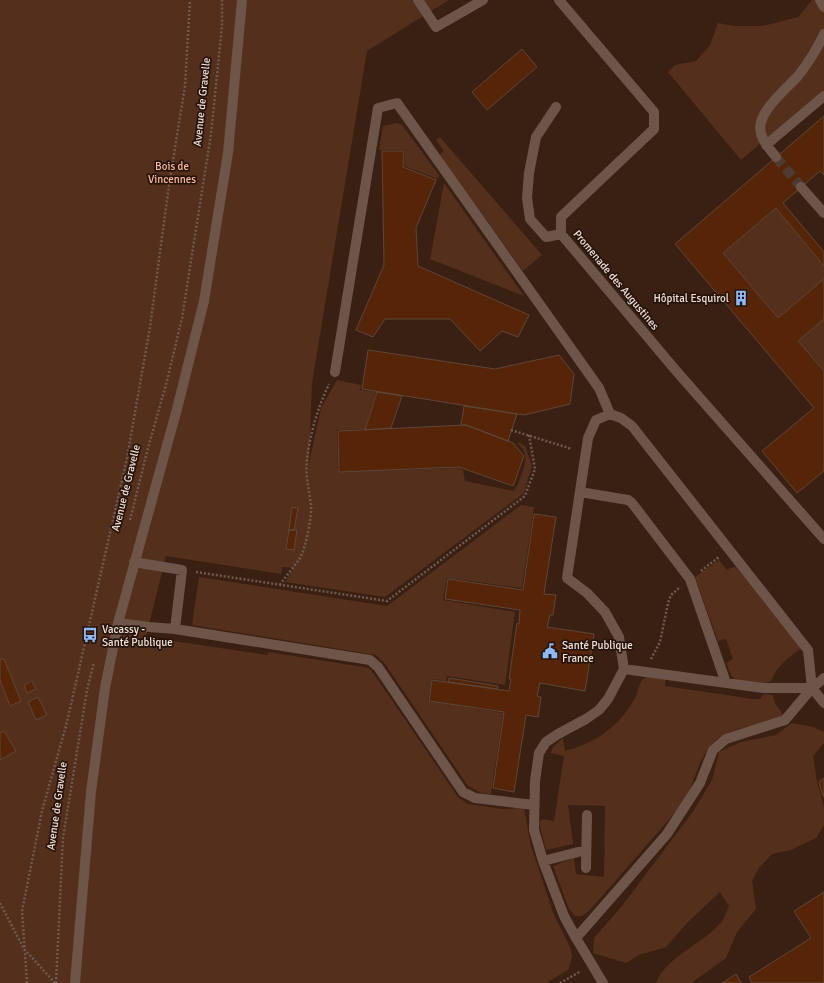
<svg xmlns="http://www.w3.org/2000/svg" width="824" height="983" viewBox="0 0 824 983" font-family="Signika,sans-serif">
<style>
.built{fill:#3a2012}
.green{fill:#542f1b}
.building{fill:#562507;stroke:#5e463b}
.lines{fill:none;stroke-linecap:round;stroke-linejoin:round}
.minor-tunnel{stroke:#4d3a30;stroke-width:10;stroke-dasharray:10 5;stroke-linecap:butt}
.path{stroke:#6d5b52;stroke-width:2.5;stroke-dasharray:2 2;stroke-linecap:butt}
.minor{stroke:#6d5549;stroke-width:10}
.labels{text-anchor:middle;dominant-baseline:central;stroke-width:3.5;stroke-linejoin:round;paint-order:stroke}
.street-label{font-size:11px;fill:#f0e2db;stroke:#261309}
.park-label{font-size:11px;fill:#ffbc9a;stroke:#261309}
.poi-label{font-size:11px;fill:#f0e2db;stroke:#261309;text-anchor:start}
</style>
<rect width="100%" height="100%" fill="#301c12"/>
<path class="built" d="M449,0H824V983H213L265,666L147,637L165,556L366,51Z"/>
<path class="green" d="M0,0H449L367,51L312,383L309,463L321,408L337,380L361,385L360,390L376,392L365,429L337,430L338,472L459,468L463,470L465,481L514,491C518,485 528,461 525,454C524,450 520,446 518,443V442L525,446L532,466L524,493L385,597L285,582L294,568L282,567L281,574L166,556L146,637L267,655L269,652L369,668L374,674L458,797L468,804L503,809L524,808L531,846L554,915L571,949L572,957L568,970L546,983H0Z
M812,0H824V90L741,160L668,72L675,65L696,61L710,45L718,23L734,26H763L798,17Z
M396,123L402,125L439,175L438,179L404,166L405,150H379L383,126Z
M440,137L542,255L523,271L439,155L444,151L436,140Z
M444,183L524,296L430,259Z
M776,208L824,266V279L778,318L723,253Z
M824,319V371L798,341Z
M521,505L534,507L522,588L447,578L443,600L515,612L505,685L447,676L446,681L432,679L428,701L503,713L491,794L482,793L468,786L385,664L376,655L192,625L199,577L387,606Z
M719,560L727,570L730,568L736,567L802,648C788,657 778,665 771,681L763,684L735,679L732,677L726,663L733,659L726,639L718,641L695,577Z
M646,677L665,679V686L753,699H760L764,694L773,695L775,703L783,715C767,724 750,725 733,731C701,741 698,773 686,800L590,910L582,916H575L569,909L553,866L574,858L576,874L604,877L605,806L568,805L573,844L546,850L539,822L543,819L554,821L564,756L551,753L553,747L563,738L565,751C596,743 620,726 635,698C639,691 638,681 646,677Z
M792,723L813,727L824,732V743L813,756L817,782L824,807V825L816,838L791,850L772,854L759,868L752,881L756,909L737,932L726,958L701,976L691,983H656C666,956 706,943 723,920C725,916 727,910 729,906L720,892L689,921L666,947L639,955L626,963L593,953L594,938L622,906L694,810L712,780L719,752L741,742L776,735Z"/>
<path class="building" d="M522,49L537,67L487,110L472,92Z
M824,116V175L820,171L783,203L824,252V266L776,208L723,253L778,318L824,279V319L798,341L824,371V471L797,493L762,451L814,408L675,244Z
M382,151H404L403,167L436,180L416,228L418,266L529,315L518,337L502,331L480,351L450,319H385L373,337L356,330L384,265Z
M368,350L495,369L559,355L574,374L570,404L524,415L362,389Z
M377,392L402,396L391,428L365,430Z
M464,406L517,414L508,441L466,425H461Z
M466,425L513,443L524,456L513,486L459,467L339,472L338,431Z
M292,507L298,508L294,530H289Z
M534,514L556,517L544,594L556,595L553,615H550L547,627L594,634L585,691L540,683L537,696L541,697L538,717L526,715L514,792L493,788L504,712L429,701L432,680L509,691L511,679H509L517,623L519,624L520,610L445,599L448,579L523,590Z
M289,530H297L294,550L286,549Z
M0,659H4L21,701L10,706L0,680Z
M449,678L498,686L497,689L448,682Z
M32,681L36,689L27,693L24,685Z
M38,697L47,715L36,720L28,702Z
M4,731L16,751L0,760V733Z
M824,778V797L822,794L819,782Z
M824,892V983H752L749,977L811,938L794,911Z
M736,974L741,983H722Z"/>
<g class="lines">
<path class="minor-tunnel" d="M776,157L801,187"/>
<path class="path" d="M511,430L572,449
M130,520L148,448L167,381L182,318L211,134L222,26V0
M701,571L719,557
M196,572L387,601L525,496L535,469L529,435
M280,585C286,576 294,567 300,558C306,547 312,517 311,505C309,489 305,475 307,459C310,434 318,407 329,384
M651,659L660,642L668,603L671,595L679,588
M0,903L24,949L55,983
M27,983L22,911L42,811L67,722L127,458L150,327L169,185L185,86L190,0
M56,983L63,838L87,690L94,662
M560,983L581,971"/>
<path class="minor" d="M418,0L436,27L483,0
M559,0L654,112V129L561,217V234L678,373L824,539
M820,0L824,7
M556,107L536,137L529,173L527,198L530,219L546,237L561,234
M766,145L824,96
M776,157C768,147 757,136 761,122C766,105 786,89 798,76C808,63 817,49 824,34
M801,187L824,213
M335,372L378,108L397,103L599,388L610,414
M580,492L628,500L632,503L690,579L726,683
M118,623L149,627L175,629L182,570L134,562
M175,629L370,660L378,667L463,792L475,798L534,805
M624,669L763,688H812
M543,861L586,850
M586,868L587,815
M576,938L564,916L543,861L534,830L535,781L539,753L546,742L558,734L586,719L599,710L608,699L624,669L619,637L605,612L587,593L567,578L588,438L596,420L610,414L621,418L632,426L808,650L812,688L824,703
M75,983L91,792L105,688L118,623L177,409L204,301L228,153L242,0
M603,983L576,938L667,834L700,783L713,750L726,739L785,720L812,688L824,678"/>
</g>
<defs>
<g id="building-bare" transform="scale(1.2)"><path d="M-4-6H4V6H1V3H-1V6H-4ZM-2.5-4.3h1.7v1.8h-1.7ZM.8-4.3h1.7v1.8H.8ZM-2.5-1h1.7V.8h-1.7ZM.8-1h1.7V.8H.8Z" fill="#8bbafc" stroke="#261309" stroke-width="2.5" paint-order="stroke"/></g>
<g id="bus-bare" transform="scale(1.2)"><path d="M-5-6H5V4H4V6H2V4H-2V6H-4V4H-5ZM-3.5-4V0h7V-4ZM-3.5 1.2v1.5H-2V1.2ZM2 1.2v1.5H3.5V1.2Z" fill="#8bbafc" stroke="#261309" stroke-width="2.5" paint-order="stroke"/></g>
<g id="civic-bare" transform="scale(1.2)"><path d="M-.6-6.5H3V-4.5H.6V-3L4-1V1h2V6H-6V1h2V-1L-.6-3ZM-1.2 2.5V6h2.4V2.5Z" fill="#8bbafc" stroke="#261309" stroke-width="2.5" paint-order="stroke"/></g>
</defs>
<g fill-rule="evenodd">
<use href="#building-bare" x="741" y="298"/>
<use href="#bus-bare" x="90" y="635"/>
<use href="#civic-bare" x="550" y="651"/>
</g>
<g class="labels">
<g class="street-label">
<text transform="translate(202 102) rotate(-84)">Avenue de Gravelle</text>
<text transform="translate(616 280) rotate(50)">Promenade des Augustines</text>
<text transform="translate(126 488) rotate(-76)">Avenue de Gravelle</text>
<text transform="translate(57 806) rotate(-82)">Avenue de Gravelle</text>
</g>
<g class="park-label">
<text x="172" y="166">Bois de<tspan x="172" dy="13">Vincennes</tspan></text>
</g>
<g class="poi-label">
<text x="729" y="298" text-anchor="end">Hôpital Esquirol</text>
<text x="102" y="629">Vacassy -<tspan x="102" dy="13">Santé Publique</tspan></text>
<text x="562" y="645">Santé Publique<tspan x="562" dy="13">France</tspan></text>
</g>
</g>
</svg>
